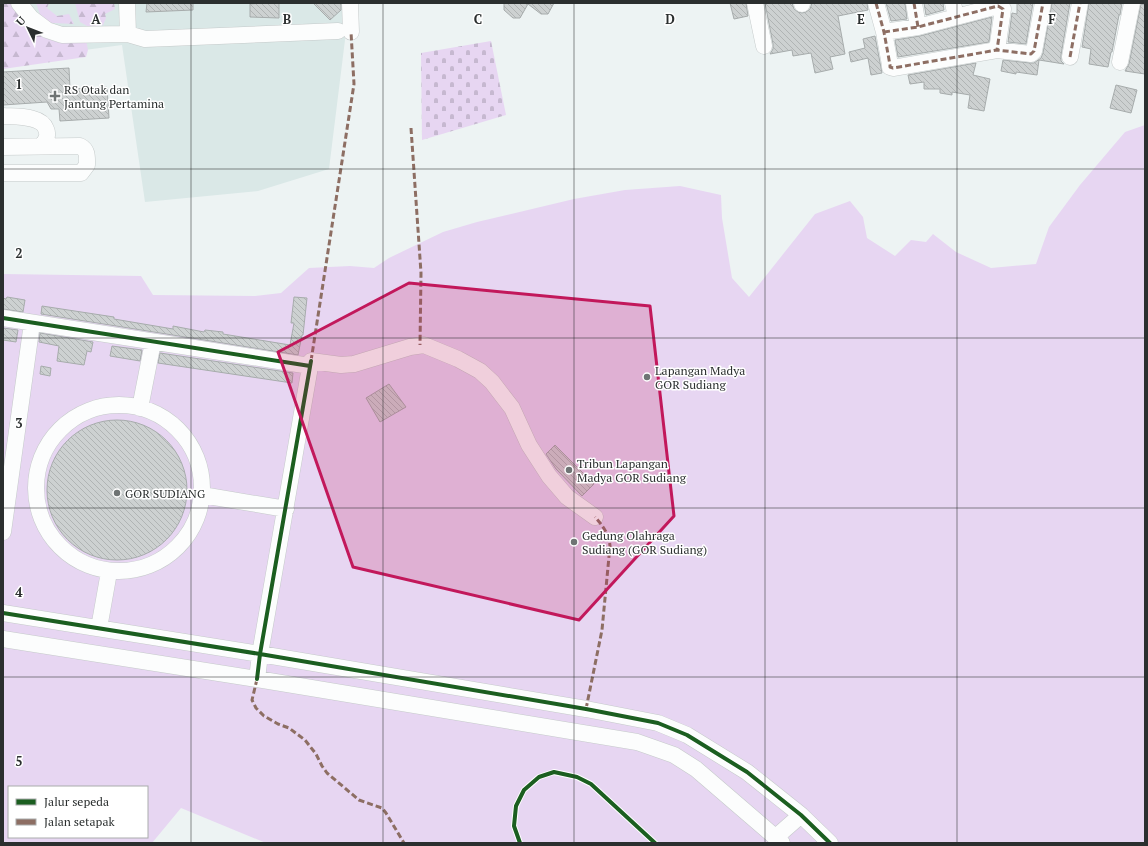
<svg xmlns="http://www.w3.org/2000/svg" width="1148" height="846" viewBox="0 0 1148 846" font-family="'PT Serif',serif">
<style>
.built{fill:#dae8e7}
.forest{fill:url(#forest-firs)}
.cemetery{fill:url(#cemetery-stones)}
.park{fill:#e7d6f2;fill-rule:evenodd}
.building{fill:url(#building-back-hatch);stroke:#a7acac}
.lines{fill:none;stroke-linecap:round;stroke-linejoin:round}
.minor-casing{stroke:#c5caca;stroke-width:17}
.minor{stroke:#fcfdfd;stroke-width:16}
.quiet{stroke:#8d6e63;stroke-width:3;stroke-dasharray:6 3;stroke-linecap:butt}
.cycleway-casing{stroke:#fff;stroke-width:6}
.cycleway{stroke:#1b5e20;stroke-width:4}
.marked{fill:#c2185b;fill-opacity:0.2;stroke:#c2185b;stroke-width:3;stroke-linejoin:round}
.grid{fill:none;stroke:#2b2f2f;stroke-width:1;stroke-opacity:0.55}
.poi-dot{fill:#6f7474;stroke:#fff;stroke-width:1.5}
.labels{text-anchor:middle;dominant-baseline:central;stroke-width:3;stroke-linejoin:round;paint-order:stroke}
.poi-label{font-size:12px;fill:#2b2f2f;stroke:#fff;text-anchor:start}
.grid-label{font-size:13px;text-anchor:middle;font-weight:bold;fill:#2b2f2f;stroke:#fff;stroke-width:3;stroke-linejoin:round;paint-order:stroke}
</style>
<defs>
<pattern id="forest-firs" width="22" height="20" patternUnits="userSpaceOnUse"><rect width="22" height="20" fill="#e7d6f2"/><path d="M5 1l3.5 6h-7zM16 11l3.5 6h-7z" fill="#c6b8d0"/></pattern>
<pattern id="cemetery-stones" width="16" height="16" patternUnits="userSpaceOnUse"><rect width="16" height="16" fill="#e7d6f2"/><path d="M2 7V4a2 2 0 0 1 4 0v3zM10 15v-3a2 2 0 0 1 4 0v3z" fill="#c6b8d0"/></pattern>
<pattern id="building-back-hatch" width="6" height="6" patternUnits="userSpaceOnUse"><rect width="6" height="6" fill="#cdd1d1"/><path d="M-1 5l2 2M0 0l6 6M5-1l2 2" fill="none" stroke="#b0b4b4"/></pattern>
</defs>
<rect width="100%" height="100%" fill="#edf3f3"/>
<path class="built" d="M3,3H343L345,40L329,169L258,191L145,202L122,45L3,61Z"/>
<path class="forest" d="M3,3H19L31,18L85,35L88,50L86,57L3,69Z
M36,3H49L47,8L57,16L69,14L74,24L54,23L49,24L42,20Z
M75,3H114L115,9L105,14L106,18L103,25L89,27L80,22Z"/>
<path class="cemetery" d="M491,41L506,115L422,140L421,53Z"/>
<path class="park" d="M1145,125V843H266L181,808L152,843H3V274L141,276L153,295L255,296L281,293L309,268L350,266L374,268L389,258L443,232L477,222L574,199L625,190L680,186L721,195L722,218L732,278L749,297L815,214L850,201L863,217L867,238L895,256L911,240L926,242L933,234L956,252L991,268L1036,264L1049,227L1080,185L1125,132ZM9,787H147V837H9Z"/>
<path class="building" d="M147,3H193V10L146,12Z
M262,3H279V18L250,17V4Z
M313,3H341V10L330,20Z
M504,3H554L548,14H541L528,4L520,18H513L504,10Z
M730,3H746L748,16L734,19Z
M765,3H792L794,9L798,12L802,13L806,12L810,9L812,3H867L868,10L838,16L845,54L830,57L833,69L815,73L811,53L793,56L792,50L770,54L773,49V44Z
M886,3H905L907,19L891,21Z
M924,3H943L944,10L926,15Z
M1017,3H1033L1026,44L1008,42L1012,13L1017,14Z
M1052,3H1070L1061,55V61L1064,64L1039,60L1037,75L1016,72V74L1001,71L1003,60L1030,63H1034L1041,58L1043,53Z
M1089,3H1122L1120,15H1119L1112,52H1111L1108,67L1089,64L1091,49L1082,47Z
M1141,4L1145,5V74L1125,71L1129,64Z
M992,17L989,42L898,57L895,40L920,36Z
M875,36L882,73L871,75L868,58L851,62L849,52L865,48L863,39Z
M976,63L973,75L990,79L984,111L968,108L970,95L952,92V95L940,93V89H924V82L910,84L908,75Z
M69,68L70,89L107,87L109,118L60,121L59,109H51L47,102L3,105V72Z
M1116,85L1137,90L1131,113L1110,108Z
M7,297L25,300L23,312L3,309V298L6,299Z
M294,297L307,298L303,335H302L298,355L41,314L42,306L114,317V319L173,329V326L204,332L205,330L223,332V334L290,345L294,323H291Z
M3,328L18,330L16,342L3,340Z
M40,333L93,342L91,352L87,351L84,365L57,361L59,346L39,342Z
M112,346L142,350L140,361L110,356Z
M160,353L293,373L292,383L158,363Z
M41,366L51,368L50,376L40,374Z
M389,384L406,407L380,422L366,398Z
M47 490a70 70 0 1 1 140 0a70 70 0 1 1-140 0Z
M555,445L594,484L582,496L556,469L546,454Z"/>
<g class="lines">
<g class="minor-casing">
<path id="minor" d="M19,3L31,18L47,30L62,35L128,34L145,39L338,31
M127,3L128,34
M350,3L351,32
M755,3L764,46
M802,3V4
M876,3L884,32L890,65V67L893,68L997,50L1031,54L1034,51L1043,3
M914,3L918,27
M953,3L956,17
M884,32L918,27L998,6L1003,9L997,50
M1070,57L1080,3
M1120,62L1132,3
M3,116C16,117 41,115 46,129C49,136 46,141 41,146
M3,147L80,146C88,150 87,157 87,165L81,173H3
M3,318L310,366
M36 488a83 83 0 1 1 166 0a83 83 0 1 1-166 0Z
M140,408L153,342
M202,495L286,509
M3,532L32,323
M3,613L260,654L586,709L658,723L687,735L747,772L801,815L830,843
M99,628L109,572
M3,639L257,679L637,742L674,755L696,769L782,843
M257,679L260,654L311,361L341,365L354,364L410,347L424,345L458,359L480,371L492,382L512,408L529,445L549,476L567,497L595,517
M776,837L801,815"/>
</g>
<use href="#minor" class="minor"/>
<path class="quiet" d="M876,3L884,32L890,65V67L893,68L997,50L1031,54L1034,51L1043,3
M914,3L918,27
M884,32L918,27L998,6L1003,9L997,50
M1070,57L1080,3
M411,128L421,273L420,345
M311,361L354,84L351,32
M257,679L252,700L256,708L264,716L278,724L289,728L305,740L316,754L322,766L327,773L359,800L382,808L386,813L404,843
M586,709L602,630L610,546C609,534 603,526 595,517"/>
<g class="cycleway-casing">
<path id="cycleway" d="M3,318L310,366
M3,613L260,654L586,709L658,723L687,735L747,772L801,815L830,843
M257,679L260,654L311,361
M520,843L514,826L516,806L524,790L539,777L554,772L577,777L591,784L655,843"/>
</g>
<use href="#cycleway" class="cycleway"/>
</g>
<path class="marked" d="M409,283L650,306L674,516L579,620L353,567L278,352Z"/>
<path class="grid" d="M191,3V843M383,3V843M574,3V843M765,3V843M957,3V843M3,169H1145M3,338H1145M3,508H1145M3,677H1145"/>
<g class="poi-dot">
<path d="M53 90h4v4h4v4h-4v4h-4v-4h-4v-4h4z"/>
<circle cx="647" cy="377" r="4"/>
<circle cx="569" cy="470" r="4"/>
<circle cx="117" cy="493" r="4"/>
<circle cx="574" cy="542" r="4"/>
</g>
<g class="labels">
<g class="poi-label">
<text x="64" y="89">RS Otak dan<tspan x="64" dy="14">Jantung Pertamina</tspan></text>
<text x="655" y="370">Lapangan Madya<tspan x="655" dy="14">GOR Sudiang</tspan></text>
<text x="577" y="463">Tribun Lapangan<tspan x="577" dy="14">Madya GOR Sudiang</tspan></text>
<text x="125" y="493">GOR SUDIANG</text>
<text x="582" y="535">Gedung Olahraga<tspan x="582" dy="14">Sudiang (GOR Sudiang)</tspan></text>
</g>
</g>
<g class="grid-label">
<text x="96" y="24">A</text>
<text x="287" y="24">B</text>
<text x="478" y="24">C</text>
<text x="670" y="24">D</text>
<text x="861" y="24">E</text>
<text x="1052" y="24">F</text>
<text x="19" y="89">1</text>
<text x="19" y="258">2</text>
<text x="19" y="428">3</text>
<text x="19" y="597">4</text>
<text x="19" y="766">5</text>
</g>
<rect width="1148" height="846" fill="none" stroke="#2b2f2f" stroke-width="8"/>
<rect x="8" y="786" width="140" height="52" fill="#ffffff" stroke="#aaacac"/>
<rect x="16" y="799" width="20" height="6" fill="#1b5e20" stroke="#aaacac"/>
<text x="44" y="806" font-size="12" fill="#2b2f2f">Jalur sepeda</text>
<rect x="16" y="819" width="20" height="6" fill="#8d6e63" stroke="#aaacac"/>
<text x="44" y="826" font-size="12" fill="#2b2f2f">Jalan setapak</text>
<g transform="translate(28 28) rotate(313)" stroke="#ffffff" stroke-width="3" paint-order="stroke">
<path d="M0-3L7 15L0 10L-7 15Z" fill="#2b2f2f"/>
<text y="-6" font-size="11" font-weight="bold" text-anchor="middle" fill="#2b2f2f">U</text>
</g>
</svg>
